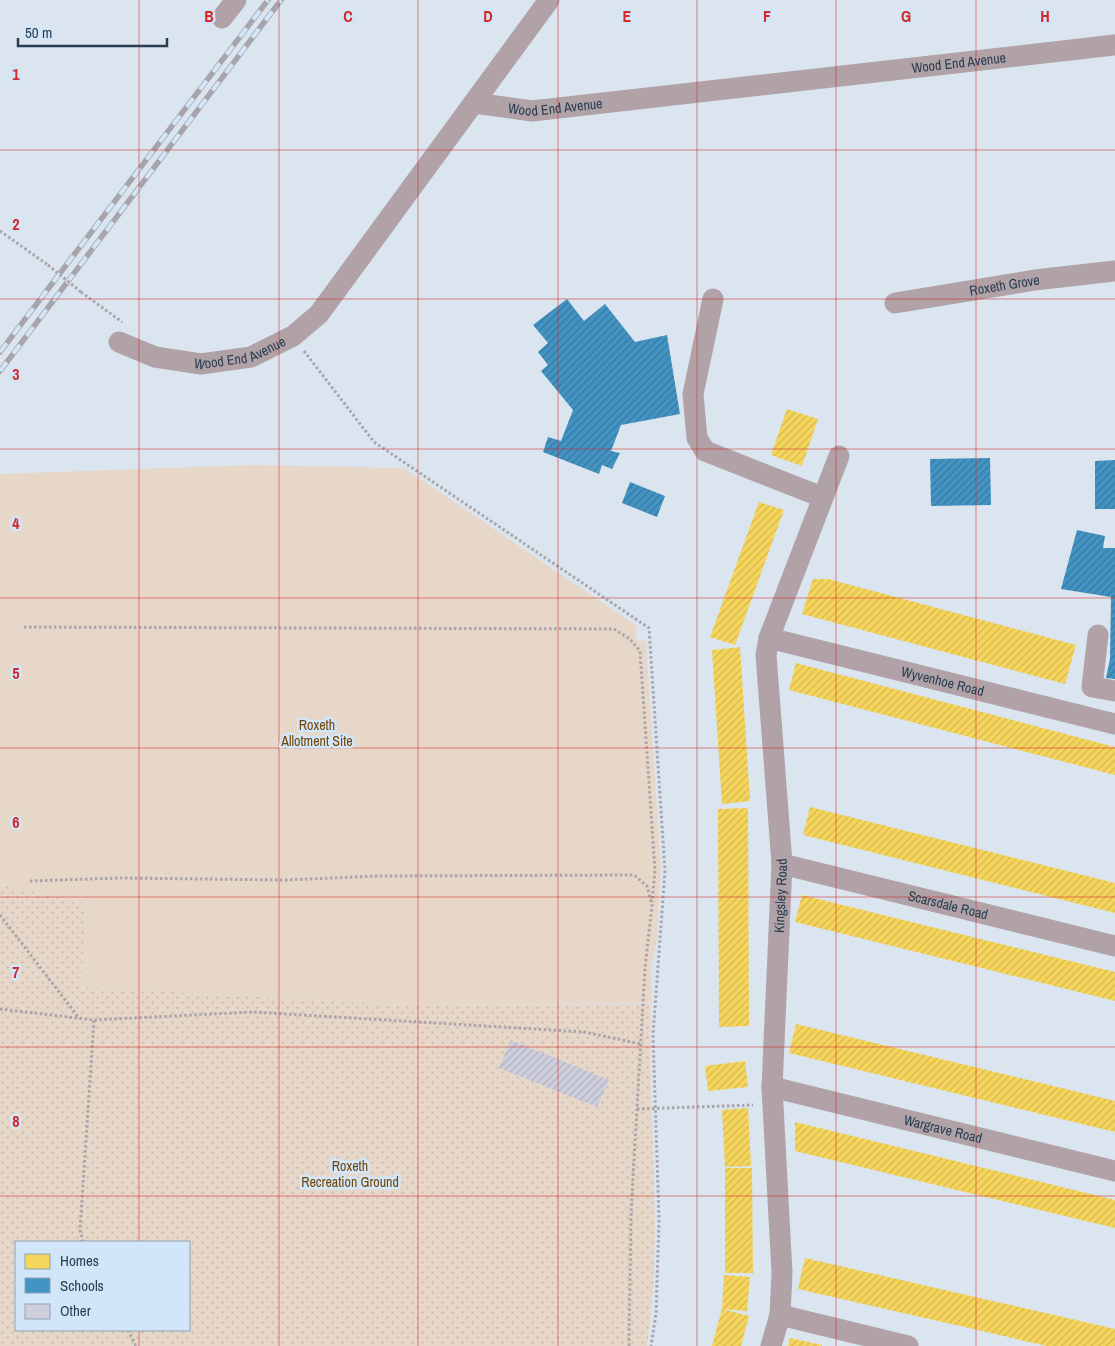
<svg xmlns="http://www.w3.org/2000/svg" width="1115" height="1346" viewBox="0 0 1115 1346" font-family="'Archivo Narrow',sans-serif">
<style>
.green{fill:#e7d7c9}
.park{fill:url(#park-dots);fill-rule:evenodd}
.homes{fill:url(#homes-hatch)}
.schools{fill:url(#schools-hatch)}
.building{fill:url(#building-hatch)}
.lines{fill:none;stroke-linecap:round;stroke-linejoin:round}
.path{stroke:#aaa4aa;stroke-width:3;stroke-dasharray:2.5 2.5;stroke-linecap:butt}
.minor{stroke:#b0a2a7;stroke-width:21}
.rail-casing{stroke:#a7a4ab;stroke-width:5.5}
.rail{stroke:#d1e6f8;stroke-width:4;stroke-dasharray:11;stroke-linecap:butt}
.path-bridge{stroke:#aaa4aa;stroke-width:3;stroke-dasharray:2.5 2.5;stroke-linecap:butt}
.grid{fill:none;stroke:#d62828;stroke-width:1;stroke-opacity:0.55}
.labels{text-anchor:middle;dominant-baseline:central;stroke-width:5;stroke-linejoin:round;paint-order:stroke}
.street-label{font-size:14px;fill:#293f51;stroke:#d1e6f8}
.park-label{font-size:14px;fill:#734405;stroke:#d1e6f8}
.grid-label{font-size:16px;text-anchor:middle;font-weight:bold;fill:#d62828;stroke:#d1e6f8;stroke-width:5;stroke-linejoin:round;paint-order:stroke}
</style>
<defs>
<pattern id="park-dots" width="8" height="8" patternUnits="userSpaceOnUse" patternTransform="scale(1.25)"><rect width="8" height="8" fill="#e7d7c9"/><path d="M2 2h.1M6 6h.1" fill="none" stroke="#c6baae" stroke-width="1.8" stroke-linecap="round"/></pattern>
<pattern id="homes-hatch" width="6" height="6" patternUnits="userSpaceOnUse" patternTransform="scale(1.25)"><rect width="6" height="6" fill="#f6d55c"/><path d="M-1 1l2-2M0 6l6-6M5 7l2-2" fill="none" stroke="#d3b852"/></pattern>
<pattern id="schools-hatch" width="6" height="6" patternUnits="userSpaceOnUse" patternTransform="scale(1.25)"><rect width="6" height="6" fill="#4393c3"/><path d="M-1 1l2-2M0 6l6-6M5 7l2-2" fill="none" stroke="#3879a1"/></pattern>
<pattern id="building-hatch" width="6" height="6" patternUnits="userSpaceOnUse" patternTransform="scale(1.25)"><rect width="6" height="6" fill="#cecedd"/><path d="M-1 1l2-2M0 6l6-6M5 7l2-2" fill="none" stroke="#b1b2bf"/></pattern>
</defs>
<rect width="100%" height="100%" fill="#dae5ef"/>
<path class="green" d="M252,465L404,468L637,626L636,640L646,641L661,867L657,939L651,969L652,1003L404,1005L82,987L85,903L0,885V474Z"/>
<path class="park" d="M0,885L85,903L82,987L403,1005L651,1004C647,1117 664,1233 647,1346H0ZM16,1242H189V1330H16Z"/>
<path class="homes" d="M787,409L818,419L802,466L771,455Z
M759,502L784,510L735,645L710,637Z
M813,579H828L1076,645L1065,684L802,614Z
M740,647L750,801L722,804L712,650Z
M796,663L1115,747V775L789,690Z
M810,807L1115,883V913L803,835Z
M748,808L749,1026L719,1027L718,809Z
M802,895L1115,972V1001L795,922Z
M796,1024L1115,1101V1132L789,1053Z
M745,1061L748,1087L708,1091L705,1066Z
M748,1108L751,1166L725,1167L722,1110Z
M795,1122L1115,1200V1228L795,1151Z
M725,1168H752L753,1273H725Z
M805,1258L1115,1329V1346H1047L798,1289Z
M724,1275L750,1277L747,1311L722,1309Z
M722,1309L749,1316L741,1346H712Z
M790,1338L822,1345V1346H788Z"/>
<path class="schools" d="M567,299L584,321L605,304L635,342L667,335L680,414L621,425L611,451L620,453L612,469L602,465L599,474L543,452L548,437L561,441L573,410L541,371L548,365L538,352L548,343L533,325Z
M990,458L991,505L931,506L930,459Z
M1115,460V509H1095V461Z
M630,482L665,496L657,517L622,503Z
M1077,530L1105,536L1103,548H1115V679L1106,678L1110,659L1111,597L1061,589Z"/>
<path class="building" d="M511,1040L609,1080L597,1107L499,1068Z"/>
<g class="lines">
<path class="path" d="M0,231L48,265
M81,292L122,322
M304,351L374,442L649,628L665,871L653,1035L659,1220L656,1314L651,1346
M24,627L614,629L630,639L640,651L655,871L652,902
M30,881L121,878L286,880L378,876L634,875L647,886L652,905L645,968L631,1213L629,1346
M0,915L79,1018
M0,1009L94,1020L253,1012L584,1032L641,1044
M637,1109L753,1105
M83,1242L80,1230L94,1020
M128,1330L136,1346"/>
<g class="minor">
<path d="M222,18L236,0"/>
<path id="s1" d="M474,103L532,111L1115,45"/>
<path d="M713,299L693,394L697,438L705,451L822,497"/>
<path id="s2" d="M895,303L1035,280L1115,271"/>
<path id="s3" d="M119,342L155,357L201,364L251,357L293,336L319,314L549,0"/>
<path d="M1098,635L1092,687L1115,691"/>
<path id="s4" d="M769,638L1115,724"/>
<path id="s5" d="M782,864L1115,946"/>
<path id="s6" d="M772,1087L1115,1171"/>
<path d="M780,1315L908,1346"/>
<path id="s7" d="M771,1346L780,1315L782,1273L772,1087L782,864L766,655L769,638L839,456"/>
</g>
<g class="rail-casing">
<path id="rail" d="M0,352L268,0
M0,371L281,0"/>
</g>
<use href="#rail" class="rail"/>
<path class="path-bridge" d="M48,265L81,292"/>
</g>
<path class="grid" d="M139,0V1242M279,0V1346M418,0V1346M558,0V1346M697,0V1346M836,0V1346M976,0V1346M0,150H1115M0,299H1115M0,449H1115M0,598H1115M0,748H1115M0,897H1115M0,1047H1115M0,1196H1115M139,1330V1346"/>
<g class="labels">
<g class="street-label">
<text stroke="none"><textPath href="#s1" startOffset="488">Wood End Avenue</textPath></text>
<text stroke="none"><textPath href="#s1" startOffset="82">Wood End Avenue</textPath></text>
<text stroke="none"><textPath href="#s2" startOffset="111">Roxeth Grove</textPath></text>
<text stroke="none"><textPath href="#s3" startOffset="126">Wood End Avenue</textPath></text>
<text stroke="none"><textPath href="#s4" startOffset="179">Wyvenhoe Road</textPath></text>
<text stroke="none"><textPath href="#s7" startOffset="452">Kingsley Road</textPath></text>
<text stroke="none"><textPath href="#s5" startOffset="171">Scarsdale Road</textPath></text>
<text stroke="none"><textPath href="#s6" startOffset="176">Wargrave Road</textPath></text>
</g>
<g class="park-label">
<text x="317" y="725">Roxeth<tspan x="317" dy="16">Allotment Site</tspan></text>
<text x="350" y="1166">Roxeth<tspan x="350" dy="16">Recreation Ground</tspan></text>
</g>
</g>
<g class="grid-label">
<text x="209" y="22">B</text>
<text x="348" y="22">C</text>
<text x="488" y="22">D</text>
<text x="627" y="22">E</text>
<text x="767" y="22">F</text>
<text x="906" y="22">G</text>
<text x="1045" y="22">H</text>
<text x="16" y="80">1</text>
<text x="16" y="230">2</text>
<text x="16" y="380">3</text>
<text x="16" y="529">4</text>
<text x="16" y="679">5</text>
<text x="16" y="828">6</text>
<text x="16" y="978">7</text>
<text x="16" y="1127">8</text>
</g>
<rect x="15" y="1241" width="175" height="90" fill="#d1e6f8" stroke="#8ea3b5"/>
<rect x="25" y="1254" width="25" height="15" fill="#f6d55c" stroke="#8ea3b5"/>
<text x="60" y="1266" font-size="15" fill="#293f51">Homes</text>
<rect x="25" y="1278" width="25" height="15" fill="#4393c3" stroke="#8ea3b5"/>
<text x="60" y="1291" font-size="15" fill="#293f51">Schools</text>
<rect x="25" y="1304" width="25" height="15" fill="#cecedd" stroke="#8ea3b5"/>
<text x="60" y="1316" font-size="15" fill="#293f51">Other</text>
<path d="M18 38v8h149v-8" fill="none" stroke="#293f51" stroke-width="2.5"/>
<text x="25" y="38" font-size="15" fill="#293f51" stroke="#d1e6f8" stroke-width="4" paint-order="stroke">50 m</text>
</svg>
